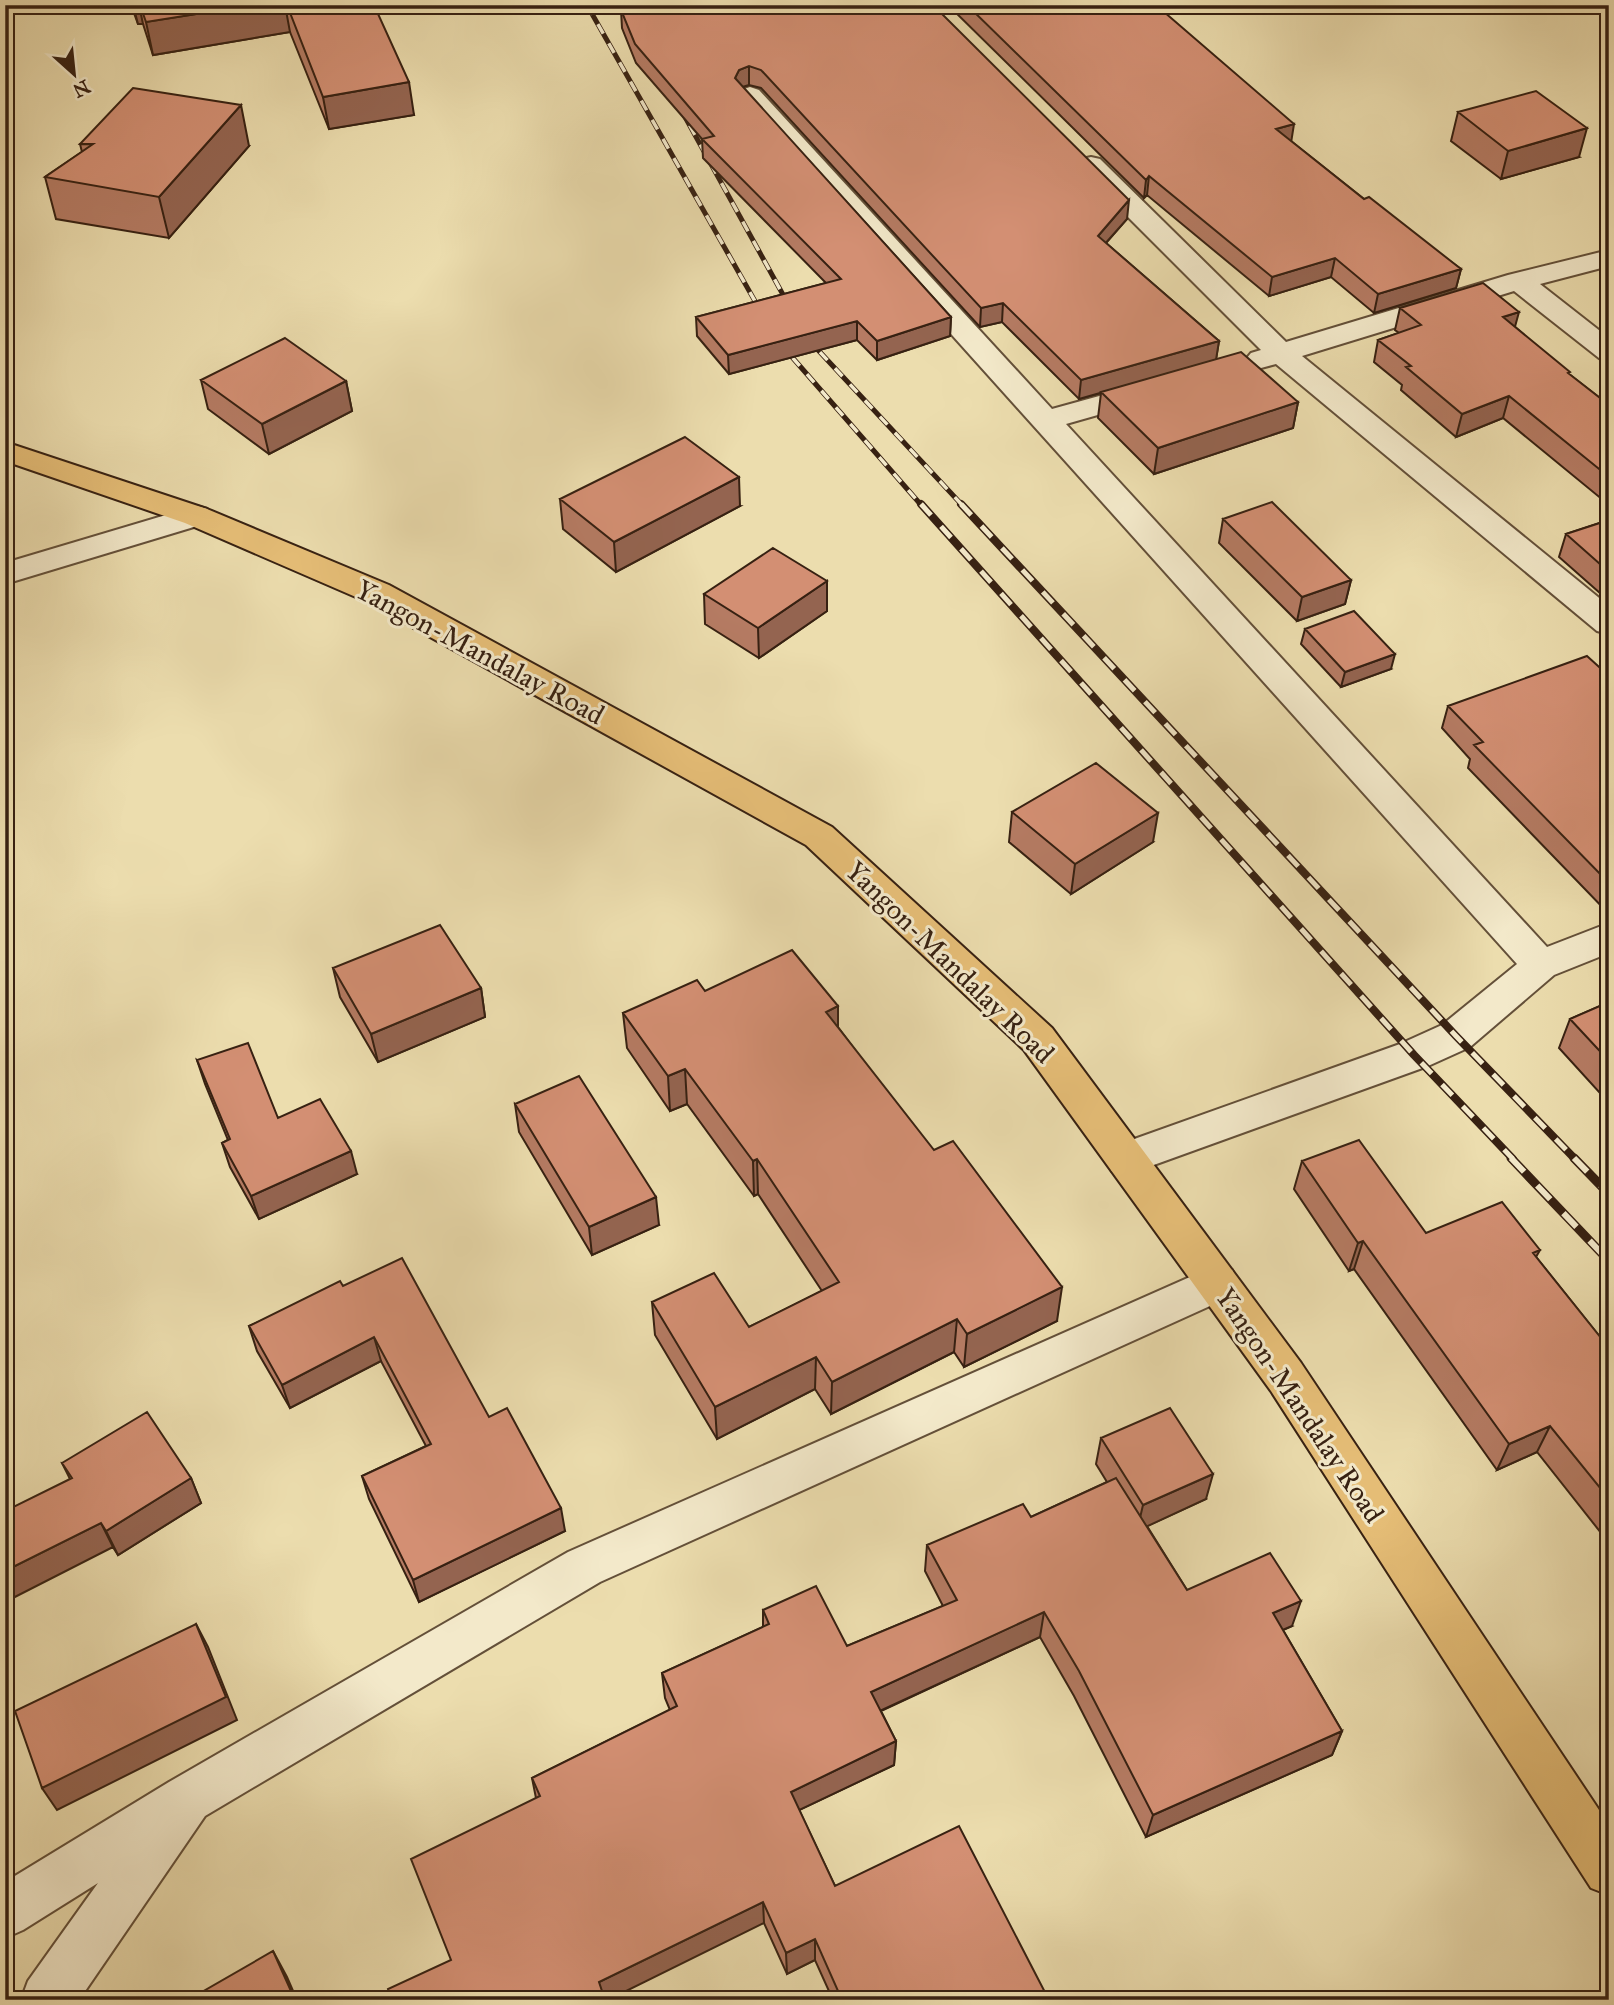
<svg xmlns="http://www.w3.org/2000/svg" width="1614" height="2005" viewBox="0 0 1614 2005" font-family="'IM FELL Great Primer',serif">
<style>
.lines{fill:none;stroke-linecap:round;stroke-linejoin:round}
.minor-casing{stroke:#645039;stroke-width:4}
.highway-casing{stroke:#372112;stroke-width:4}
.minor{fill:#f3e9ca;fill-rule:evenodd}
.highway{fill:#e6be77;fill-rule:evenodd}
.rail-far2-casing{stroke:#372112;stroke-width:5}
.rail-far1-casing{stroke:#372112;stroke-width:8}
.rail-casing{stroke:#372112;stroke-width:9}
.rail-far2{stroke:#f3e9ca;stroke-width:3.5;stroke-dasharray:11;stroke-linecap:butt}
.rail-far1{stroke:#f3e9ca;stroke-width:5;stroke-dasharray:15;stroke-linecap:butt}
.rail{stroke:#f3e9ca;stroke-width:6;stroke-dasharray:19;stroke-linecap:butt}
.wall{fill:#b57b63;stroke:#372112;stroke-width:2}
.shaded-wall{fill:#946450;stroke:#372112;stroke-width:2}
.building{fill:#d38f73;stroke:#372112;stroke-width:2}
.labels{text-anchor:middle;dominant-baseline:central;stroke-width:6;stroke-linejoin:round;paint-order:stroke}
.street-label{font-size:28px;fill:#372112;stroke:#f3e9ca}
</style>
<rect width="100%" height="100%" fill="#ecddae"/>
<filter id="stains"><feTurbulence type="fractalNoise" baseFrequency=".00286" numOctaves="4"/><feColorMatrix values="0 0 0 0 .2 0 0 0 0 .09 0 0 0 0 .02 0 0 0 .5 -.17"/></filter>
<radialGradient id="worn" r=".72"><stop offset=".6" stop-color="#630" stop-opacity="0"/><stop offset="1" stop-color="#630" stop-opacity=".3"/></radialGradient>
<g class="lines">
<g class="minor-casing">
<path id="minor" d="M750,87L759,90L1052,409L1150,382L1161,385L1165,391L1161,397L1066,424L1547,947L1609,923V953L1554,975L1470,1047L1428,1066L1126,1175L1112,1171L1106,1159L1112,1147L1400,1044L1442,1025L1517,964L741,100L737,95L741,90Z
M1091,157L1100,159L1286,342L1508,275L1609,250V266L1540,284L1609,338V361L1599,358L1514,291L1302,356L1609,606V634L1597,631L1276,364L1261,368L1251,365L1246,359L1251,353L1261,350L1082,171L1078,165L1082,159Z
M196,506L207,509L212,516L207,523L5,584V563Z
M1217,1265L1232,1270L1238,1283L1232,1296L600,1582L205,1816L79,2000H21L28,1981L98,1883L23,1930L5,1938V1882L169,1782L568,1552Z"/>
</g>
<g class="highway-casing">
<path id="highway" d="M5,442L207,509L389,585L832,827L1052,1028L1301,1363L1609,1825V1895L1591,1888L1271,1391L1024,1050L806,845L365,601L185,523L5,461Z"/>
</g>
<use href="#minor" class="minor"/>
<use href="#highway" class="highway"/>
<g class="rail-far2-casing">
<path id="rail-far2" d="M587,5L764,317
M679,106L792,311
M805,336L963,506
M778,341L922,506"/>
</g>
<g class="rail-far1-casing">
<path id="rail-far1" d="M921,504L1414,1055L1513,1159
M961,504L1456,1036L1575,1159"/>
</g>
<g class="rail-casing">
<path id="rail" d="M1511,1158L1609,1261
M1574,1158L1609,1194"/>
</g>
<use href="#rail-far2" class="rail-far2"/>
<use href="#rail-far1" class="rail-far1"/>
<use href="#rail" class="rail"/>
</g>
<path class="wall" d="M131,5H374L414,115L329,129L290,32L153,55L143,24H138Z
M948,5H1156L1291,141L1364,199L1461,269L1456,288L1374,313L1331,277L1269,296L1147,195L1144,198Z
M621,10L1127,219L1106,243L1219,341L1216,359L1298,402L1293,428L1154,474L1098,418L1101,393L1079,399L1002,322L980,327L761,88L749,85L742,87L951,317L950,336L877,360L857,340L729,374L697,336L696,317L826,283L703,158L702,139L636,63L622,28Z
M1458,112L1579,157L1501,179L1451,141Z
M80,144L249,146L169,238L56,219L45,177L82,152Z
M1400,308L1515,327L1569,374L1609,405V505L1503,418L1456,437L1401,390L1402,385L1374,362L1378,340L1399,333L1395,330Z
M201,380L346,381L352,411L269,454L208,409Z
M560,499L740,506L616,572L563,529Z
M1223,519L1351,580L1345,604L1297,621L1219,543Z
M1609,520V601L1559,557L1566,534Z
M827,581V611L759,658L705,624L704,594Z
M1305,629L1391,669L1341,687L1301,644Z
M1609,676V914L1468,768L1470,759L1442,728L1448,706Z
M1012,812L1153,842L1071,894L1009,842Z
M333,968L481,988L485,1017L378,1062L340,997Z
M705,991L838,1027L1057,1321L964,1367L954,1352L831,1414L815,1389L717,1439L655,1335L652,1302L749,1327L822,1291L758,1194L754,1196L687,1104L670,1111L627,1048L623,1013Z
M1609,1002V1103L1559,1048L1570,1019Z
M197,1060L278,1118L357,1174L259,1219L230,1167L222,1143L228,1140L205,1084Z
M515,1104L659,1225L592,1255L519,1132Z
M1302,1161L1426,1233L1540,1250L1536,1257L1609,1348V1543L1537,1452L1497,1470L1354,1269L1349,1271L1294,1189Z
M343,1286L489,1417L565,1531L419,1602L369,1499L362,1476L426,1446L381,1361L290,1408L257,1351L249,1326Z
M1101,1438L1206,1499L1147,1526L1187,1590L1292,1626L1283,1630L1342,1731L1332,1755L1146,1837L1074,1696L1040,1637L881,1711L896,1741L894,1765L799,1810L835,1886L1049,2000H833L815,1960L787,1974L764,1923L451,1960L536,1798L532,1778L670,1710L665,1698L662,1673L763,1627V1610L847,1646L943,1606L925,1571L927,1545L1031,1517L1107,1482L1096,1464Z
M62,1463L191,1478L201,1503L118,1555L70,1479Z"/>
<path class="shaded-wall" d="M5,5H29L5,8Z
M133,5H139L143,24H138Z
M253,5H285L290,32L153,55L146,22Z
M749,66V85L739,88L735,78L739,70Z
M409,82L414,115L329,129L323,97Z
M241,105L249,146L169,238L159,197Z
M1294,124L1291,143L1276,129Z
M1587,128L1579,157L1501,179L1508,151Z
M1149,176L1147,195L1144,198L1146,180Z
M1129,200L1127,219L1096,254L1098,236Z
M1335,258L1331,277L1269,296L1272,277Z
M1461,269L1456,288L1374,313L1378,294Z
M1003,303L1002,322L980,327L981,308Z
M1519,312L1513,334L1503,317Z
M951,317L950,336L877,360V341Z
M857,321V340L729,374L728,355Z
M1219,341L1216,360L1079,399L1081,380Z
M346,381L352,411L269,454L262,424Z
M1509,396L1503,418L1456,437L1462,414Z
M1298,402L1293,428L1154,474L1158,448Z
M739,477L740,506L616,572L614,542Z
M1351,580L1345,604L1297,621L1302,597Z
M827,581V611L759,658L758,628Z
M1395,654L1391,669L1341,687L1345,672Z
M1158,813L1153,842L1071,894L1075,864Z
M481,988L485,1017L378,1062L371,1034Z
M838,1006V1041L826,1012Z
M685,1069L687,1104L670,1111L668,1076Z
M351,1151L357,1174L259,1219L251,1196Z
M757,1159L758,1194L754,1196L753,1161Z
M656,1197L659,1225L592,1255L589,1227Z
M1363,1241L1354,1269L1349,1271L1358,1243Z
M1062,1287L1057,1321L964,1367L967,1334Z
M957,1319L954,1352L831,1414L832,1382Z
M374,1337L381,1361L290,1408L282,1385Z
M816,1357L815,1389L717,1439L715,1407Z
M1550,1426L1537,1452L1497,1470L1509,1444Z
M1213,1474L1206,1499L1137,1531L1143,1505Z
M191,1478L201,1503L118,1555L106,1531Z
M561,1508L565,1531L419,1602L413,1580Z
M101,1523L113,1547L5,1602V1571Z
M1301,1601L1292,1626L1264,1638L1273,1613Z
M1044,1612L1040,1637L869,1716L871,1692Z
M196,1624L208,1647L237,1720L57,1810L42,1788Z
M1342,1731L1332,1755L1146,1837L1153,1815Z
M896,1741L894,1765L791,1814V1792Z
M763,1902L764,1923L608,2000H598L599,1982Z
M815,1939V1960L787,1974L786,1953Z
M273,1951L287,1977L297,2000H295Z"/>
<path class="building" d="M140,5H253L146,22Z
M287,5H374L409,82L323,97Z
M640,5H933L1129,200L1098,236L1219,341L1081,380L1003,303L981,308L761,70L749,66L739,70L735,78L951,317L877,341L857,321L728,355L696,317L841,279L702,139L714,136L635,44L621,10Z
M967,5H1156L1294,124L1276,129L1364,199L1369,197L1461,269L1378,294L1335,258L1272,277L1149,176L1146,180Z
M133,88L241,105L159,197L45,177L93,144H80Z
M1536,91L1587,128L1508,151L1458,112Z
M1483,283L1519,312L1503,317L1570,372L1568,373L1609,405V477L1509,396L1462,414L1406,367L1411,366L1378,340L1421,325L1400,308Z
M285,338L346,381L262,424L201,380Z
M1241,352L1298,402L1158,448L1101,392Z
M685,437L739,477L614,542L560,499Z
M1272,502L1351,580L1302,597L1223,519Z
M1609,520V572L1566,534Z
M773,548L827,581L758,628L704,594Z
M1354,611L1395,654L1345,672L1305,629Z
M1587,656L1609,676V883L1474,745L1483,742L1448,706Z
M1096,763L1158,813L1075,864L1012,812Z
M440,925L481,988L371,1034L333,968Z
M792,950L838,1006L826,1012L934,1150L953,1141L1062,1287L967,1334L957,1319L832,1382L816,1357L715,1407L652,1302L714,1273L749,1327L839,1282L757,1159L753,1161L685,1069L668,1076L623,1013L697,980L705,991Z
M1609,1002V1061L1570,1019Z
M248,1043L278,1118L320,1099L351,1151L251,1196L222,1143L230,1139L197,1060Z
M579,1076L656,1197L589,1227L515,1104Z
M1359,1140L1426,1233L1502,1202L1540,1250L1533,1253L1609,1348V1499L1550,1426L1509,1444L1363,1241L1358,1243L1302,1161Z
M402,1258L489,1417L507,1408L561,1508L413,1580L362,1476L431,1444L374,1337L282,1385L249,1326L340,1281L343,1286Z
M1170,1408L1213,1474L1143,1505L1101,1438Z
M147,1412L191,1478L106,1531L101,1523L5,1571V1511L72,1478L62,1463Z
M1116,1478L1187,1590L1270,1553L1301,1601L1273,1613L1342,1731L1153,1815L1079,1671L1044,1612L871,1692L896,1741L791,1792L835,1886L959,1826L1049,2000H842L815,1939L786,1953L763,1902L599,1982L604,1997L598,2000H392L388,1989L451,1960L411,1859L540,1796L532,1778L677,1706L662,1673L769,1624L763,1610L816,1586L847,1646L957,1600L927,1545L1023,1504L1031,1517Z
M196,1624L226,1697L42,1788L15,1711Z
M273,1951L295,2000H188Z"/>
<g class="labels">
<g class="street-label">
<text transform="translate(480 652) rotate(28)">Yangon-Mandalay Road</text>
<text transform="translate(950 962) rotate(44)">Yangon-Mandalay Road</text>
<text transform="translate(1300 1405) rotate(56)">Yangon-Mandalay Road</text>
</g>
</g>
<rect width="1614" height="2005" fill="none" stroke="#ecddae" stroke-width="28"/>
<rect x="7" y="7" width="1600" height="1991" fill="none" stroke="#372112" stroke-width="3.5"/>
<rect x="14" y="14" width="1586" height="1977" fill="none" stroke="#372112" stroke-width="2"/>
<g transform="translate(74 74) rotate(153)" stroke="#f3e9ca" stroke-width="5" paint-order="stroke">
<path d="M0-5L12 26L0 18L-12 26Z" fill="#372112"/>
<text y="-10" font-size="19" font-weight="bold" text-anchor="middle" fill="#372112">N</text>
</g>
<rect width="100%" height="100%" filter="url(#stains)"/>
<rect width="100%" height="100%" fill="url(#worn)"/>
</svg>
